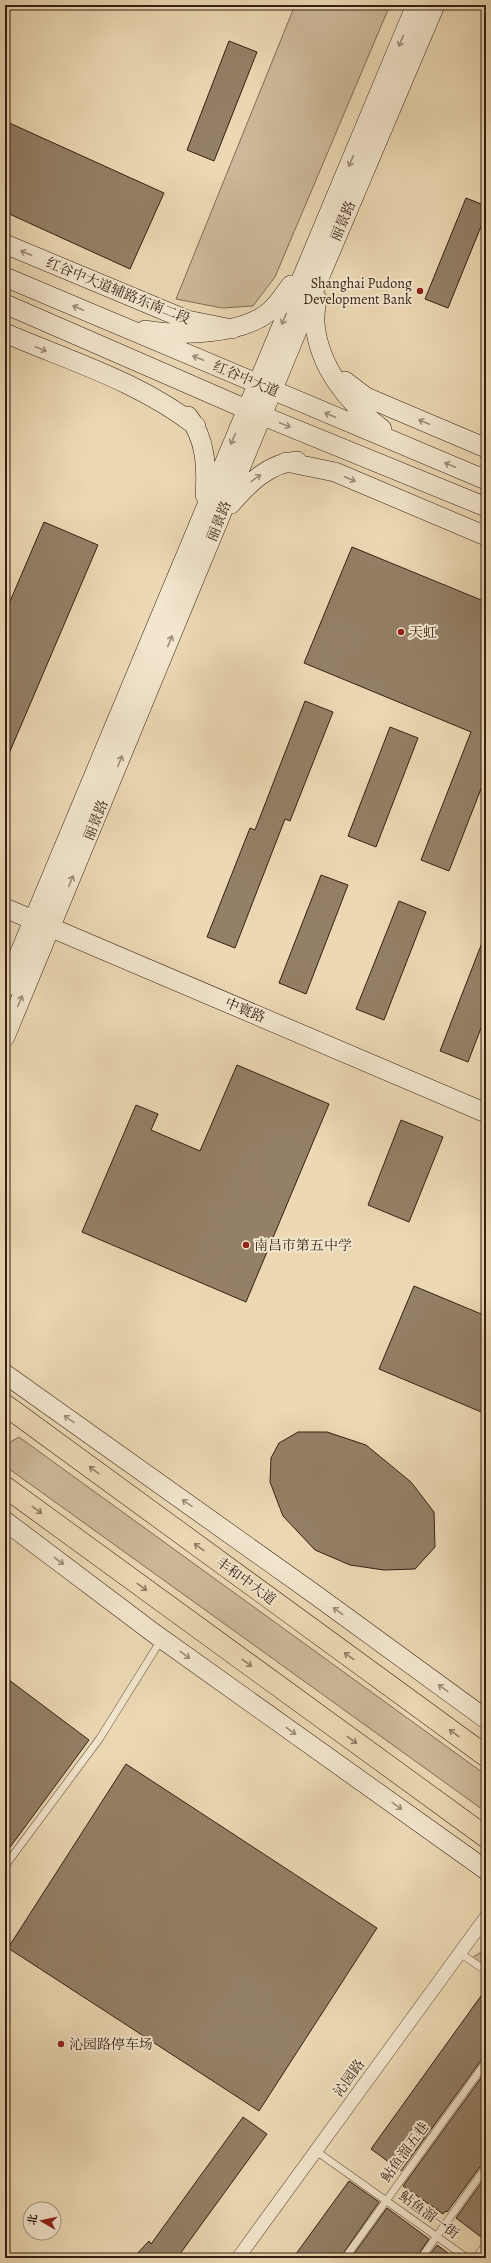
<svg xmlns="http://www.w3.org/2000/svg" width="491" height="2263" viewBox="0 0 491 2263" font-family="Alegreya,'Noto Serif SC',serif">
<style>
.green{fill:#cdb999;stroke:#806c56}
.building{fill:#948067;stroke:#341f13}
.lines{fill:none;stroke-linecap:round;stroke-linejoin:round}
.lane-casing{stroke:#624e3b;stroke-width:8}
.street-casing{stroke:#624e3b;stroke-width:14}
.secondary-casing{stroke:#341f13;stroke-width:20}
.primary-casing{stroke:#341f13;stroke-width:22}
.lane{stroke:#f3e6ce;stroke-width:7}
.street{stroke:#f3e6ce;stroke-width:13}
.secondary{stroke:#f3e6ce;stroke-width:19}
.primary{stroke:#ecd9b4;stroke-width:21}
.oneway{stroke:#9d8c7a}
.oneway2{stroke:#907c64}
.poi-dot{fill:#8f2418;stroke:#f3e6ce;stroke-width:1.5}
.labels{text-anchor:middle;dominant-baseline:central;stroke-width:4;stroke-linejoin:round;paint-order:stroke}
.street-label{font-size:14px;fill:#341f13;stroke:#f3e6ce}
.poi-label{font-size:14px;fill:#341f13;stroke:#f3e6ce;text-anchor:start}
</style>
<rect width="100%" height="100%" fill="#ecd9b4"/>
<filter id="stains"><feTurbulence type="fractalNoise" baseFrequency=".005" numOctaves="4"/><feColorMatrix values="0 0 0 0 .2 0 0 0 0 .09 0 0 0 0 .02 0 0 0 .5 -.17"/></filter>
<radialGradient id="worn" r=".72"><stop offset=".6" stop-color="#630" stop-opacity="0"/><stop offset="1" stop-color="#630" stop-opacity=".3"/></radialGradient>
<path class="green" d="M295,5H390L275,277L253,306L222,308L176,299Z
M19,1437L486,1775V1812L5,1466V1445Z
M486,1949V1970L470,1959Z"/>
<path class="building" d="M229,41L257,52L214,161L187,150Z
M5,121L164,193L130,269L5,212Z
M466,198L486,206V214L448,308L425,299Z
M44,522L98,545L5,763V613Z
M352,547L486,602V776L449,871L421,860L471,732L304,663Z
M305,701L333,712L290,821L285,819L235,948L207,937L250,828L255,830Z
M390,727L418,738L376,847L348,836Z
M321,875L348,885L306,994L279,983Z
M399,901L426,912L384,1020L356,1009Z
M485,935L486,1015L468,1062L440,1051Z
M237,1065L329,1104L246,1302L82,1232L136,1105L158,1114L151,1130L200,1151Z
M401,1120L443,1137L409,1222L368,1205Z
M414,1286L486,1316V1414L379,1369Z
M298,1432H327L366,1445L411,1482L434,1512L435,1547L415,1569L384,1570L350,1565L315,1550L283,1516L270,1482L271,1458L279,1443Z
M5,1677L89,1740L5,1854Z
M126,1764L377,1928L259,2111L8,1948Z
M486,1989V2057L482,2059L401,2171L371,2149Z
M486,2071V2162L482,2164L447,2212L446,2211L443,2214L403,2186Z
M243,2117L267,2134L177,2258H133L149,2241L151,2244Z
M486,2176V2230L481,2237L456,2218Z
M349,2181L379,2202L340,2258H293Z
M387,2208L429,2239L416,2258H351Z
M437,2245L455,2258H427Z"/>
<g class="lines">
<g class="lane-casing">
<path id="lane" d="M5,1866L100,1738L161,1640
M460,1953L486,1971
M316,2151L467,2258
M345,2258L486,2062
M421,2258L486,2167
M476,2258L486,2244"/>
</g>
<g class="street-casing">
<path id="street" d="M238,2258L486,1917"/>
</g>
<g class="secondary-casing">
<path id="secondary" d="M5,244L187,320L232,329
M5,277L486,480
M317,299C316,307 314,316 315,324C319,367 348,403 382,429
M5,304L246,409L486,507
M145,330C179,336 242,335 270,311C278,304 285,293 291,285
M5,333C70,361 140,382 196,426
M345,381L366,397L486,448
M188,416C206,439 207,468 205,495
M286,462L335,472L486,536
M231,504C249,483 269,463 297,461
M5,908L486,1113
M5,988L416,5
M5,1037L306,309L435,5
M5,1374L313,1593L486,1719
M5,1521L155,1634L486,1870"/>
</g>
<g class="primary-casing">
<path id="primary" d="M5,1405L486,1756
M5,1487L486,1837"/>
</g>
<use href="#lane" class="lane"/>
<use href="#street" class="street"/>
<use href="#secondary" class="secondary"/>
<use href="#primary" class="primary"/>
</g>
<defs><path id="oneway-shaft" d="M-6 0H5M1.5-3L5.5 0L1.5 3" fill="none" stroke-width="1.6" stroke-linecap="round" stroke-linejoin="round"/></defs>
<g class="oneway">
<use href="#oneway-shaft" transform="translate(401 41) rotate(113)"/>
<use href="#oneway-shaft" transform="translate(351 161) rotate(113)"/>
<use href="#oneway-shaft" transform="translate(26 253) rotate(-157)"/>
<use href="#oneway-shaft" transform="translate(78 308) rotate(-157)"/>
<use href="#oneway-shaft" transform="translate(284 319) rotate(113)"/>
<use href="#oneway-shaft" transform="translate(41 349) rotate(23)"/>
<use href="#oneway-shaft" transform="translate(198 358) rotate(-157)"/>
<use href="#oneway-shaft" transform="translate(330 415) rotate(-157)"/>
<use href="#oneway-shaft" transform="translate(424 422) rotate(-157)"/>
<use href="#oneway-shaft" transform="translate(285 425) rotate(21)"/>
<use href="#oneway-shaft" transform="translate(233 439) rotate(113)"/>
<use href="#oneway-shaft" transform="translate(450 465) rotate(-157)"/>
<use href="#oneway-shaft" transform="translate(256 478) rotate(-36)"/>
<use href="#oneway-shaft" transform="translate(350 479) rotate(23)"/>
<use href="#oneway-shaft" transform="translate(170 641) rotate(-68)"/>
<use href="#oneway-shaft" transform="translate(120 761) rotate(-68)"/>
<use href="#oneway-shaft" transform="translate(71 881) rotate(-68)"/>
<use href="#oneway-shaft" transform="translate(20 1001) rotate(-67)"/>
<use href="#oneway-shaft" transform="translate(69 1419) rotate(-145)"/>
<use href="#oneway-shaft" transform="translate(187 1503) rotate(-145)"/>
<use href="#oneway-shaft" transform="translate(59 1561) rotate(37)"/>
<use href="#oneway-shaft" transform="translate(338 1611) rotate(-144)"/>
<use href="#oneway-shaft" transform="translate(185 1655) rotate(36)"/>
<use href="#oneway-shaft" transform="translate(443 1688) rotate(-144)"/>
<use href="#oneway-shaft" transform="translate(291 1731) rotate(36)"/>
<use href="#oneway-shaft" transform="translate(397 1806) rotate(36)"/>
</g>
<g class="oneway2">
<use href="#oneway-shaft" transform="translate(94 1470) rotate(-144)"/>
<use href="#oneway-shaft" transform="translate(37 1510) rotate(36)"/>
<use href="#oneway-shaft" transform="translate(199 1547) rotate(-144)"/>
<use href="#oneway-shaft" transform="translate(142 1587) rotate(36)"/>
<use href="#oneway-shaft" transform="translate(349 1656) rotate(-144)"/>
<use href="#oneway-shaft" transform="translate(247 1663) rotate(36)"/>
<use href="#oneway-shaft" transform="translate(454 1733) rotate(-144)"/>
<use href="#oneway-shaft" transform="translate(352 1740) rotate(36)"/>
</g>
<g class="poi-dot">
<circle cx="420" cy="291" r="4"/>
<circle cx="401" cy="632" r="4"/>
<circle cx="246" cy="1245" r="4"/>
<circle cx="61" cy="2044" r="4"/>
</g>
<g class="labels">
<g class="street-label">
<text transform="translate(343 221) rotate(-67)">丽景路</text>
<text transform="translate(118 291) rotate(22)">红谷中大道辅路东南二段</text>
<text transform="translate(246 379) rotate(23)">红谷中大道</text>
<text transform="translate(219 521) rotate(-68)">丽景路</text>
<text transform="translate(96 820) rotate(-68)">丽景路</text>
<text transform="translate(245 1010) rotate(23)">中寰路</text>
<text transform="translate(246 1581) rotate(36)">丰和中大道</text>
<text transform="translate(349 2078) rotate(-54)">沁园路</text>
<text transform="translate(405 2152) rotate(-54)">鲇鱼溜五巷</text>
<text transform="translate(429 2215) rotate(36)">鲇鱼溜一街</text>
</g>
<g class="poi-label">
<text x="412" y="283" text-anchor="end">Shanghai Pudong<tspan x="412" dy="16">Development Bank</tspan></text>
<text x="409" y="632">天虹</text>
<text x="254" y="1245">南昌市第五中学</text>
<text x="69" y="2044">沁园路停车场</text>
</g>
</g>
<rect width="491" height="2263" fill="none" stroke="#ecd9b4" stroke-width="20"/>
<rect x="6" y="6" width="479" height="2251" fill="none" stroke="#341f13" stroke-width="2"/>
<rect x="10" y="10" width="471" height="2243" fill="none" stroke="#341f13"/>
<g transform="translate(42 2221) rotate(279)"><circle r="19" fill="#f3e6ce" stroke="#a79683"/>
<path d="M0-3L7 15L0 10L-7 15Z" fill="#8f2418"/>
<text y="-6" font-size="11" font-weight="bold" text-anchor="middle" fill="#341f13">北</text>
</g>
<rect width="100%" height="100%" filter="url(#stains)"/>
<rect width="100%" height="100%" fill="url(#worn)"/>
</svg>
